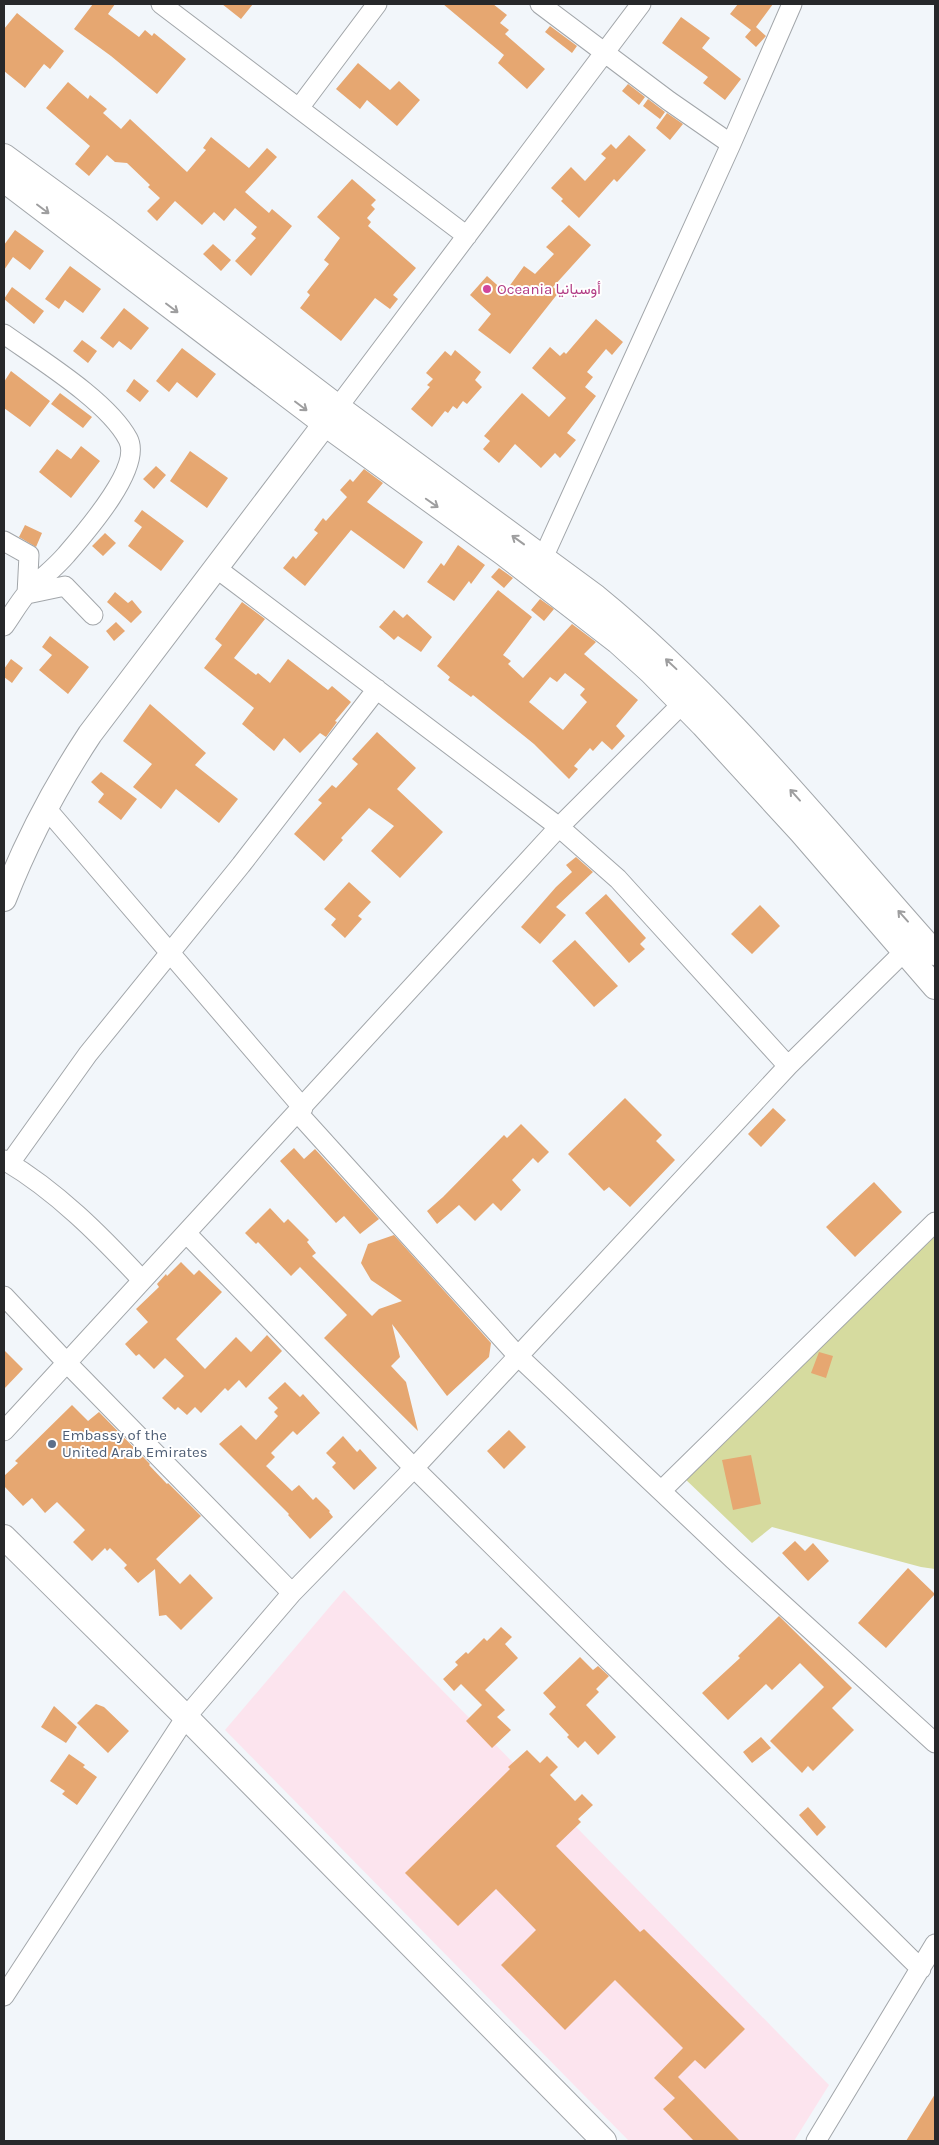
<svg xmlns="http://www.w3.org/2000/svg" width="939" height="2145" viewBox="0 0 939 2145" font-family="Karla,Vazirmatn,sans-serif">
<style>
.industrial{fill:#fce4ee}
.green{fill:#d6db9f}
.building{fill:#e6a771;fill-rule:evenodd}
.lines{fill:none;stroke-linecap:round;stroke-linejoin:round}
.minor-casing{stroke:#a2a6aa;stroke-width:21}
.major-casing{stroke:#a2a6aa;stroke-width:26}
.minor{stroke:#fff;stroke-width:19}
.major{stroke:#fff;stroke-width:24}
.oneway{stroke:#9e9e9f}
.hotel-dot{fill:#d1479c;stroke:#fff;stroke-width:2}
.service-dot{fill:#5c6f8a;stroke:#fff;stroke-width:2}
.labels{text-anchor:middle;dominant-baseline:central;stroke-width:4;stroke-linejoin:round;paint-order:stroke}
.hotel-label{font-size:15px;fill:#b23c85;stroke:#fff;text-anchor:start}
.service-label{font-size:15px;fill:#4e5e75;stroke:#fff;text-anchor:start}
</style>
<rect width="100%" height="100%" fill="#f2f6fa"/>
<path class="industrial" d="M344,1590L829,2085L794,2141H629L225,1730Z"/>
<path class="green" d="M935,1236V1569L921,1567L772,1527L752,1543L683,1477Z"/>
<path class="building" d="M93,4H115L108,14L139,37L145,30L152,36L154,33L186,59L157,94L111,56L74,29Z
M222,4H253L241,19Z
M443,4H493L507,15L500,23L509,30L505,34L545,69L527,89L498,63L504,55Z
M738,4H773L756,27L766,36L756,47L745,37L751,30L730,14Z
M17,13L64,51L50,69L44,64L25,88L4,71V29Z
M681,17L710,38L702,48L741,79L725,100L703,83L708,77L662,43Z
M550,26L577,46L572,53L545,32Z
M358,63L390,90L399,81L420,100L397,126L367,100L360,109L336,89Z
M68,82L88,99L90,95L107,109L103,113L121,129L130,119L187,172L206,150L203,148L211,137L249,168L267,148L277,157L245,192L269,213L272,209L292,226L251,276L235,261L256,238L251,234L257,227L235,208L224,221L214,212L202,225L175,201L157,221L147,211L160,198L148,187L150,185L127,163L115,162L107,155L89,176L75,164L90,146L46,108Z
M628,84L645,97L639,105L622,91Z
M648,99L665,112L660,119L643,106Z
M667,113L683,124L670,140L656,128Z
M629,135L646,150L617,182L614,179L579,218L561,201L563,199L551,188L571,167L585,181L606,158L601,154L611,144L616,149Z
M352,179L376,200L371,205L375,209L367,218L371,222L368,226L416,268L393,295L398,299L390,309L375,298L341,341L300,308L310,295L307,292L329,264L324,260L340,238L317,217Z
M569,225L591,245L553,287L559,292L510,354L478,330L491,314L470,295L487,276L505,292L524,266L535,274L554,254L546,247Z
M15,230L44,251L30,270L13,257L4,270V245Z
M213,244L231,260L221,271L203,254Z
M70,266L101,289L83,313L65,300L59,309L45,299Z
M12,287L44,311L34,324L4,299Z
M124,308L149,328L131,350L119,341L113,348L100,338Z
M596,319L623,342L612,355L606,349L587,372L593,377L585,387L596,396L567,433L576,440L560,458L555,453L541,468L515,444L499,463L483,449L490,441L484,436L522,393L549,417L566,398L532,368L550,347L560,356L564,352L566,354Z
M82,340L97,351L88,363L73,351Z
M182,348L216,374L197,398L177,382L169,392L156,381Z
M455,350L481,372L475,380L482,387L467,404L463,401L457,409L453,406L448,413L445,411L432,427L411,409L430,387L427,385L433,379L426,373L445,351L451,356Z
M11,371L50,401L30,427L4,408V382Z
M134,379L149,391L140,402L126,391Z
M60,393L92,417L83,428L51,404Z
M81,446L100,461L71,498L39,472L57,449L71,459Z
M190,451L228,478L207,508L170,481Z
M156,466L166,475L154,489L143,479Z
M364,469L383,483L367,502L423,542L404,569L351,530L305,586L283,568L293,556L296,559L318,533L314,530L323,518L326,521L347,497L340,490L350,479L353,482Z
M142,510L184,541L161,571L128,546L142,527L134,521Z
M25,525L42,533L36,547L19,537Z
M105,533L116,543L103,556L92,546Z
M458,545L485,565L471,584L469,581L454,601L427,582L441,563L444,566Z
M499,568L513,578L504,588L491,577Z
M498,590L532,617L503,655L511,661L508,664L523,678L572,624L596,642L584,654L638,700L616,726L625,736L612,750L602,741L593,751L590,748L574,766L578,769L569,779L534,744L473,695L471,697L448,680L450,677L437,666ZM565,673L585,689L580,695L587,702L563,730L529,702L550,677L557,682Z
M115,592L128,603L132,600L142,612L131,623L107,602Z
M540,599L554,609L544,621L531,610Z
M242,602L265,619L234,658L256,675L258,673L270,683L288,659L328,690L332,686L351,702L335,721L337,722L326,737L320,733L300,753L284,738L274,751L242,724L254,708L204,668L222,645L215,639Z
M394,610L403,618L407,614L432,637L421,652L398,636L394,640L379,627Z
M116,622L125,631L114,641L106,631Z
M50,636L89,667L68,694L39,670L52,655L42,647Z
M11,659L23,668L12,683L4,677V669Z
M150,704L206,753L195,765L238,799L219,823L176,789L161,809L133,787L152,764L123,741Z
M377,732L416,768L397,789L443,832L400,878L371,851L394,826L369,808L341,838L343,840L324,861L294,834L322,803L318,800L332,785L336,788L358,764L352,759Z
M101,772L137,799L121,820L98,802L104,794L91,782Z
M576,857L593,872L556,907L566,915L540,944L521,927L556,887L572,872L566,865Z
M349,882L371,902L358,916L362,919L345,938L331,925L336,919L324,909Z
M606,894L646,938L640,944L645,949L629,963L585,913Z
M760,905L780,926L752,954L731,934Z
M575,940L618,986L594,1007L552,961Z
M625,1098L662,1135L656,1141L675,1160L630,1207L609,1187L604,1191L568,1154Z
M773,1108L786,1120L761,1147L748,1134Z
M521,1124L549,1152L538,1163L533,1158L512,1180L521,1190L501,1211L493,1203L475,1221L459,1205L437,1224L427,1211L443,1197L504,1135L507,1138Z
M294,1148L304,1159L315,1149L379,1219L360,1234L344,1216L336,1223L280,1161Z
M874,1182L902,1212L855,1257L826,1227Z
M270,1208L284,1223L288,1219L309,1240L307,1242L316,1253L312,1256L372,1316L379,1309L402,1301L371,1280L361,1263L368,1244L394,1235L491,1343L489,1357L447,1396L392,1324L400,1357L391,1366L406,1382L418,1431L324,1338L347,1315L300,1267L291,1276L258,1242L256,1244L245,1233Z
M181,1262L194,1275L199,1270L222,1292L176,1339L205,1369L236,1337L251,1352L267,1335L282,1351L246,1388L239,1380L228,1391L225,1388L201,1413L195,1407L187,1415L178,1407L175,1410L162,1398L184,1376L165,1358L154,1369L139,1354L136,1356L125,1344L148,1322L136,1309L159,1287L157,1284L166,1274L167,1276Z
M4,1350L23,1369L4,1389Z
M819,1352L833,1356L826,1378L811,1373Z
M285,1382L300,1397L303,1394L320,1413L297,1435L293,1431L271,1453L275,1457L266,1466L292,1491L299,1485L313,1500L316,1497L330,1511L329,1512L333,1517L310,1539L288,1515L289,1514L219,1444L241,1425L256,1440L278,1416L274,1412L278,1408L268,1398Z
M72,1405L88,1421L99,1412L150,1464L149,1465L167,1484L168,1483L201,1516L156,1559L180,1584L190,1574L213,1598L181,1630L166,1615L159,1616L155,1569L138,1583L124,1568L127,1565L110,1548L107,1551L105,1548L92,1561L73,1542L85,1530L57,1502L45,1513L32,1498L23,1506L4,1486V1476L18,1463L15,1461Z
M509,1430L526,1447L504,1469L487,1451Z
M343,1436L357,1452L360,1449L377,1468L354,1490L332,1467L336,1463L326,1453Z
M751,1455L761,1504L733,1510L722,1460Z
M795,1541L805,1551L813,1543L829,1561L808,1581L782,1553Z
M908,1568L935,1594L886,1648L858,1623Z
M779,1616L852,1688L832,1708L854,1730L813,1771L808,1766L802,1773L770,1741L824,1687L800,1663L772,1690L766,1684L728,1720L702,1693L740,1658L738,1656Z
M501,1627L512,1637L505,1644L518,1658L485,1690L505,1710L497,1717L511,1730L492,1748L466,1721L482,1705L461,1684L454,1691L443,1679L458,1665L455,1662L466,1652L468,1654L484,1638L487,1641Z
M580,1657L593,1670L598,1666L609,1676L596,1689L599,1692L586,1705L616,1737L598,1755L585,1741L578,1748L567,1737L569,1735L549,1714L556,1707L543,1693Z
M96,1704L104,1707L129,1731L108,1753L77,1723Z
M54,1706L77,1727L66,1743L41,1727Z
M761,1737L771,1748L752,1763L743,1752Z
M527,1750L540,1763L547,1756L558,1767L550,1775L575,1801L582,1794L593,1805L578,1819L581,1822L556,1846L640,1932L644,1929L745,2029L705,2069L695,2060L678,2077L740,2141H694L663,2109L675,2098L654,2078L683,2048L615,1980L565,2030L501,1965L536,1930L496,1889L458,1926L405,1873L510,1769L508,1767Z
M69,1754L85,1765L83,1767L97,1777L77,1805L62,1794L65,1791L50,1781Z
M808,1807L826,1827L817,1836L799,1815Z
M935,2094V2141H906Z"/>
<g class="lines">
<g class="minor-casing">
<path id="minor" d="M161,4L467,236
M540,4L669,101L731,144
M299,108L377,4
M4,334C39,359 108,401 128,439C143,467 85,533 66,555C55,568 40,579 28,592C19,602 12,615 4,626
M338,407L641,4
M4,541L29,555L27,594L65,586L93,615
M543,558L731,144L792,4
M216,568L559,827L618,879L788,1066
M45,807L303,1108
M298,1113L517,1355L734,1560L935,1743
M4,1160C57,1191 101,1236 142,1280
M10,1163L88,1054L241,865L377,689
M186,1233L414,1468L921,1969
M4,1296L67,1363L292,1593
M4,1431L559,827L692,694
M661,1491L935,1222
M4,1996L186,1717L292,1593L414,1468L788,1066L914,942
M816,2141L935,1944"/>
</g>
<g class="major-casing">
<path id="major" d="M4,156L104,229L338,407L596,597C722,700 826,831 935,953
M4,180L325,424L503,553L618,642L651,672L703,725L801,832L935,987
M4,899C27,840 55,787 90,734L334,412
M4,1537L186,1717L604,2141"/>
</g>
<use href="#minor" class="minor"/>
<use href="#major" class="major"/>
</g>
<defs><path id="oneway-shaft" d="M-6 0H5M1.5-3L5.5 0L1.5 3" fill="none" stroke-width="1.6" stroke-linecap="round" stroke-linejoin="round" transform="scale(1.25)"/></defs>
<g class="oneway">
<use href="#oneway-shaft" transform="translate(43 209) rotate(37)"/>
<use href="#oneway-shaft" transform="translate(172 308) rotate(37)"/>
<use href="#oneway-shaft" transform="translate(301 406) rotate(37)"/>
<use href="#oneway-shaft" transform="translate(432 503) rotate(35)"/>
<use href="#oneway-shaft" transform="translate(518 540) rotate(-144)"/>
<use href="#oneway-shaft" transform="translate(671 664) rotate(-137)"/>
<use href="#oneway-shaft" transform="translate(795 795) rotate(-132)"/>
<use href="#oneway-shaft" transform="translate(903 916) rotate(-132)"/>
</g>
<circle class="hotel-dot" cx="487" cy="289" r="5"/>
<circle class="service-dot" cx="52" cy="1444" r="5"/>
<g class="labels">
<g class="hotel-label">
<text x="497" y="289">Oceania أوسيانيا</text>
</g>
<g class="service-label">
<text x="62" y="1435">Embassy of the<tspan x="62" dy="17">United Arab Emirates</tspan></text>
</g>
</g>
<rect width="939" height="2145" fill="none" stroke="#27282a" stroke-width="10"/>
</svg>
